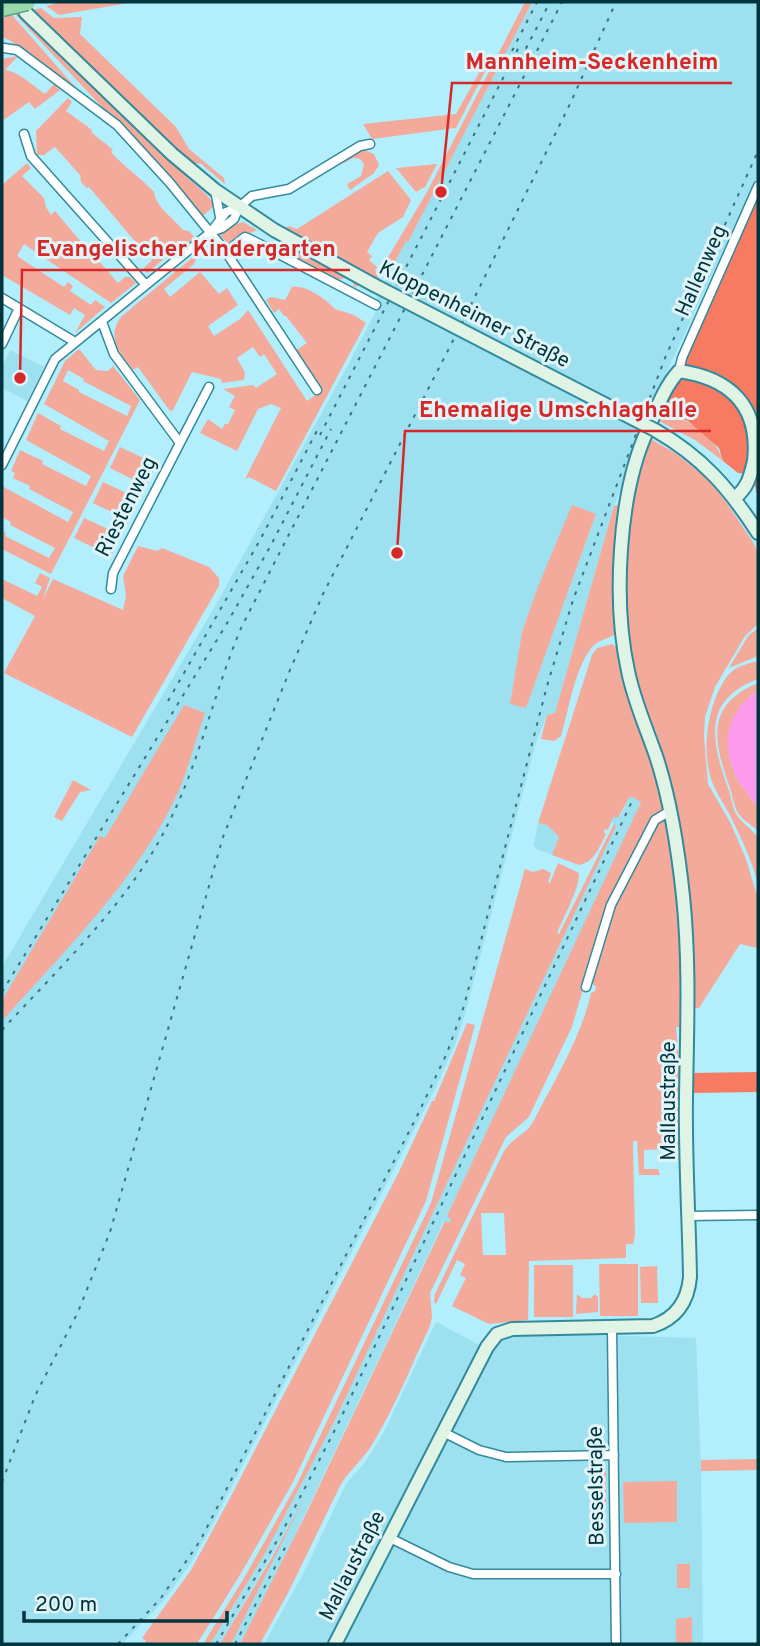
<svg xmlns="http://www.w3.org/2000/svg" width="760" height="1646" viewBox="0 0 760 1646" font-family="Overpass,sans-serif">
<style>
.built{fill:#9de0ef;fill-rule:evenodd}
.green{fill:#f4aa9a;fill-rule:evenodd}
.forest{fill:#f67b62}
.water{fill:#fd9aee}
.lines{fill:none;stroke-linecap:round;stroke-linejoin:round}
.street-casing{stroke:#328a9b;stroke-width:11}
.secondary-casing{stroke:#328a9b;stroke-width:16}
.street{stroke:#fff;stroke-width:8}
.secondary{stroke:#e0f4e5;stroke-width:12}
.rail{stroke:#3d747f;stroke-width:2;stroke-dasharray:3.5 7;stroke-linecap:butt}
.secondary-bridge-casing{stroke:#328a9b;stroke-width:16;stroke-linecap:butt}
.highway-bridge-casing{stroke:#62a084;stroke-width:19;stroke-linecap:butt}
.secondary-bridge{stroke:#e0f4e5;stroke-width:12}
.highway-bridge{stroke:#97d9a9;stroke-width:16}
.labels{text-anchor:middle;dominant-baseline:central;stroke-width:6;stroke-linejoin:round;paint-order:stroke}
.street-label{font-size:21px;fill:#00353e;stroke:#e0f4f8}
.leader{fill:none;stroke:#d62828;stroke-width:2.5}
.callout-dot{fill:#d62828;stroke:#e0f4f8;stroke-width:2.5}
.callout-label{font-size:23px;text-anchor:middle;font-weight:bold;fill:#d62828;stroke:#e0f4f8;stroke-width:6;stroke-linejoin:round;paint-order:stroke}
</style>
<rect width="100%" height="100%" fill="#b2eefc"/>
<path class="built" d="M532,2H758V175L666,374L614,506L555,713L547,715L536,742L467,1007L456,1042L435,1089L208,1533L191,1563L164,1600L122,1644H2V967L214,608L347,367L376,311L372,308L389,273L406,241H408ZM596,514L526,708L510,704L522,632L537,589Z
M10,350L44,367L27,401L2,388V367Z
M630,796L641,801L633,821L447,1216L451,1218L449,1223L444,1221L268,1592L240,1644H231L294,1517L220,1644H210L264,1555L334,1422L616,826L610,821L613,816L621,815Z
M538,823L547,825L559,837L552,855L537,849L534,845Z
M436,1322L491,1351L498,1341L525,1335H598L696,1338L701,1472L703,1644H264L303,1574L346,1484L366,1461L383,1434Z"/>
<path class="green" d="M62,2H134L59,15L46,6Z
M525,2H532L408,242L406,241L389,273L381,269L427,192Z
M41,8L54,18L82,17L80,34L176,127L189,149L224,178L225,184L200,163L196,164L180,155L29,11Z
M20,13L163,152C178,173 200,185 215,205L203,216C142,147 77,82 15,14Z
M12,15L77,89L76,92L11,41L2,37V18Z
M18,56L5,70C18,71 33,86 45,94L54,84L60,90L35,109L29,102L2,121V59Z
M485,62H490L456,128L372,139L363,124L456,114Z
M68,98L72,102L66,111L92,130L91,132C98,139 106,143 113,150L111,152C122,165 141,178 154,192C156,207 174,219 183,230L189,231L195,238L185,245L183,243L147,273L143,269L152,260L144,251L146,249L141,244L139,246L89,187L87,188L81,182L80,175L55,147L44,155H37L36,131Z
M362,149L374,154L379,165L374,173L350,190L347,184L361,176L364,164L360,159L353,158L344,163L340,162Z
M27,163L31,168L22,176L44,198L46,207L51,215L55,211L88,250L87,255L91,259L98,260L118,283L125,277H130L136,283L111,303L24,244L17,256L64,287L68,282L73,286L70,291L91,305L95,300L105,307L75,333L85,315L74,308L70,315L2,275V185Z
M437,164L425,187L416,192L396,168Z
M388,171L411,200L403,217L378,233L367,252L372,256L369,260L377,267L375,270L379,279L373,277L372,279L302,240L285,228L288,226L297,229Z
M243,222L257,230L227,243L220,235L231,226Z
M280,247L288,251L289,249L307,255L362,285L354,287L353,282L345,278L338,280L278,249Z
M193,257L196,259L194,264L164,289L170,297L200,272L219,294L227,288L238,305L208,326L214,336L240,319L248,310L307,401L321,391L295,351L307,343L286,316H284L279,309L274,313L266,300L271,297L285,300L292,287C306,284 327,300 335,309L354,315L366,323L276,491L249,477L245,479L281,408L271,404L258,409L237,451L200,433L208,419L222,429L225,424H228L235,410L229,407L235,396L223,389L253,385L256,388L277,374L264,354L260,357L253,347L237,358L245,373L244,380L222,383L221,379L192,372L173,410L170,411L138,367L133,370C120,354 105,336 122,316Z
M79,349L96,370L108,371L113,366L140,400L51,574L2,549V530L6,533L5,536L49,558L55,548L10,525L11,522L2,517V486L68,522L73,512L29,489L30,486L13,478L15,473L11,471L20,450L43,461L42,464L86,486L91,476L26,440L38,413L61,426L60,429L104,451L109,441L44,404L65,361ZM68,370L84,379L83,381L131,406L127,416L79,392V390L63,381Z
M660,408C685,419 715,434 723,461L695,440L657,420Z
M649,438L675,453L708,479L728,505L753,542L758,553V624L745,636L715,687L705,717L704,736L708,784L731,824L746,859L758,899V948L740,944L699,1008L691,1009C688,970 684,930 681,891C677,846 672,743 643,709L627,645L624,576L632,497Z
M120,447L156,464L146,486L110,468Z
M103,482L139,499L128,520L93,503Z
M622,503L618,632C611,639 602,638 594,645C575,665 569,710 561,736L554,741L541,739L547,715L555,713L614,506Z
M572,505L596,514L526,708L510,704L522,632L537,589Z
M84,518L121,535L111,556L74,538Z
M138,546L157,551L162,548L209,567L219,578V586L132,737L4,673L35,616L2,598V579L37,596L42,587L35,583L40,573L50,578L43,599L53,579L123,610L126,596L123,576Z
M758,628V656L729,668L748,636Z
M612,644L620,650L661,790L664,811L606,910L572,1027L534,1106L529,1117L506,1137L430,1293L432,1317L430,1326C411,1366 394,1410 370,1448C361,1461 348,1472 340,1486L289,1591L260,1644H240L304,1518L445,1221L449,1223L451,1219L447,1216L641,802L630,796L618,818L613,817L608,830L605,829L604,832L606,834C599,847 595,862 579,865L552,855L559,837L547,825L538,823L592,655L597,648Z
M758,661V679C702,700 711,741 728,788C731,796 732,806 736,814C742,823 752,829 758,838V884C752,861 742,840 732,819C724,803 712,788 709,771C704,747 707,719 716,697C727,672 732,667 758,661Z
M758,683V690C733,709 721,735 732,766C735,774 736,779 741,785C748,792 750,800 758,806V831C752,825 743,820 738,813C733,804 732,792 728,782C712,737 708,704 758,683Z
M184,705L205,713C195,741 188,772 175,799C133,884 64,951 2,1021V1000L100,836L105,838Z
M73,780L91,790L80,792L62,821L54,817Z
M664,819L668,820L682,904L684,1027H676L679,1060L681,1061L679,1149L644,1150V1169H658L660,1175H639L637,1141H633L635,1236L633,1244H626V1258L529,1261L528,1320L489,1324L452,1306L466,1278L460,1275L465,1264L457,1260L436,1304L434,1302L435,1294L503,1153C512,1137 526,1135 533,1122C554,1081 581,1038 591,993L595,991L596,987L591,982L612,906L657,822ZM481,1213H504L506,1255H483Z
M614,824L616,826L334,1422L264,1555L210,1644H203L244,1578L297,1484L431,1203L525,869L533,872L543,869L551,873L548,882L550,883L558,863L579,873C580,888 563,918 557,933L559,934Z
M467,1023L475,1025L426,1201L293,1482L240,1575L197,1644H144L146,1641L142,1638L191,1570L229,1500L398,1174L432,1101H434Z
M599,1264H638V1316H600Z
M534,1265H573V1317H534Z
M657,1266L658,1303H641L640,1267Z
M577,1294L582,1298H591L595,1294L598,1297V1312L576,1314Z
M758,1459V1470L701,1471V1460Z
M592,1464L601,1465L606,1472V1508L601,1509V1487L586,1488L589,1483L601,1482L600,1470H593Z
M677,1481V1522L624,1523L623,1482Z
M305,1497L231,1644H220L271,1559Z
M677,1564H690V1588H677Z
M692,1617V1644H676V1619Z"/>
<path class="forest" d="M758,197V498L752,474L738,473L723,461L719,448L688,421L660,408Z
M758,1072V1092L690,1093V1073Z"/>
<path class="water" d="M758,690V806C750,800 748,792 741,785C736,779 735,773 732,766C721,733 732,710 758,690Z"/>
<g class="lines">
<g class="street-casing">
<path id="street" d="M4,48L17,50L117,125L170,183L226,252L317,390
M24,134L31,156L146,285
M215,190L220,217
M211,232L226,212L239,207
M226,252L245,237L250,239L376,305
M2,298L75,342
M102,322L114,354L180,443L113,573L111,589
M2,344L19,308
M679,371L682,358L758,186
M180,443L209,387
M2,465L55,359L211,232L222,228L234,219L239,207L252,196L289,189L360,146L370,144
M586,987L611,905L655,820L670,811
M689,1216L758,1215
M612,1328L616,1644
M443,1432L479,1450L506,1457L614,1455
M390,1538L449,1567L473,1574H616"/>
</g>
<g class="secondary-casing">
<path id="secondary" d="M25,12L172,154L215,190L274,230L374,285
M655,430C702,457 729,488 758,533
M335,1644L487,1347L497,1334L512,1329L653,1326C677,1318 688,1301 690,1277C689,1217 685,1157 686,1097C687,1030 690,963 683,896C678,849 671,801 656,756C646,727 634,701 628,671C613,602 618,495 647,431C656,411 664,387 679,371C729,378 760,405 754,461C750,477 748,487 735,498"/>
</g>
<use href="#street" class="street"/>
<use href="#secondary" class="secondary"/>
<path class="rail" d="M512,51L537,2
M521,58L550,2
M320,435L520,45
M168,701L260,540L320,425
M2,992L226,625L271,545L331,429
M2,1030C58,969 130,901 167,826C200,762 214,691 242,626L562,2
M2,1482L35,1396L78,1312L110,1232L223,837L290,670L323,594L460,327L570,104L616,2
M118,1644L161,1598L200,1541L417,1116L447,1053L464,1006L547,686L573,600L665,358L758,151
M216,1644L281,1534L338,1424L634,797
M235,1644L288,1542"/>
<g class="secondary-bridge-casing">
<path id="secondary-bridge" d="M374,285L655,430"/>
</g>
<g class="highway-bridge-casing">
<path id="highway-bridge" d="M2,8L27,2"/>
</g>
<use href="#secondary-bridge" class="secondary-bridge"/>
<use href="#highway-bridge" class="highway-bridge"/>
</g>
<g class="labels">
<g class="street-label">
<text transform="translate(702 271) rotate(-66)">Hallenweg</text>
<text transform="translate(474 315) rotate(27)">Kloppenheimer Straße</text>
<text transform="translate(127 507) rotate(-63)">Riestenweg</text>
<text transform="translate(669 1101) rotate(-90)">Mallaustraße</text>
<text transform="translate(597 1486) rotate(-91)">Besselstraße</text>
<text transform="translate(353 1566) rotate(-63)">Mallaustraße</text>
</g>
</g>
<path class="leader" d="M441 192L452 83H732M20 378L22 270H350M397 553L405 431H711"/>
<g class="callout-dot">
<circle cx="441" cy="192" r="7"/>
<circle cx="20" cy="378" r="7"/>
<circle cx="397" cy="553" r="7"/>
</g>
<g class="callout-label">
<text x="592" y="69">Mannheim-Seckenheim</text>
<text x="186" y="256">Evangelischer Kindergarten</text>
<text x="558" y="417">Ehemalige Umschlaghalle</text>
</g>
<rect width="760" height="1646" fill="none" stroke="#00353e" stroke-width="7"/>
<path d="M24 1611v10h203v-10" fill="none" stroke="#00353e" stroke-width="3.5"/>
<text x="35" y="1611" font-size="21" fill="#00353e" stroke="#e0f4f8" stroke-width="5" paint-order="stroke">200 m</text>
</svg>
